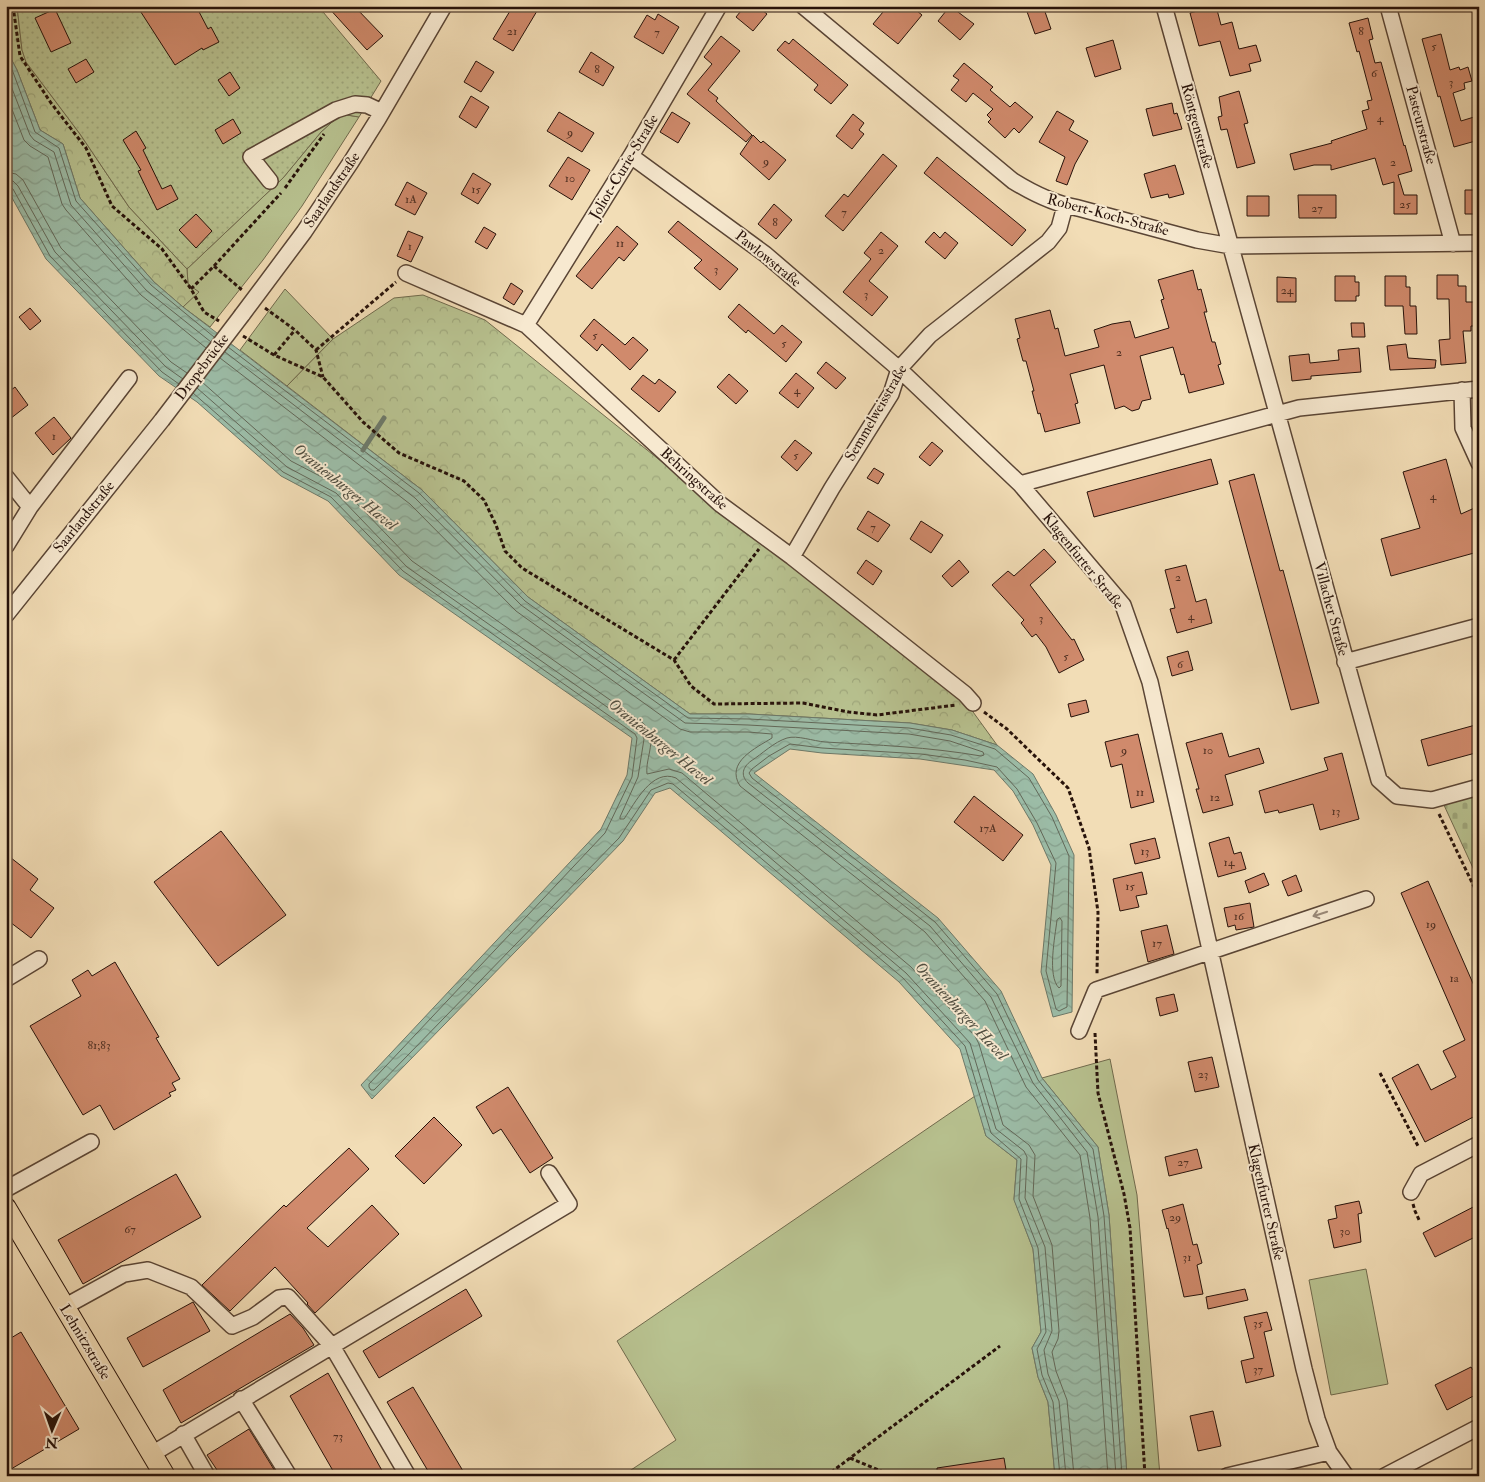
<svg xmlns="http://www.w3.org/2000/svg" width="1485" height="1482" viewBox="0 0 1485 1482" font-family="'IM FELL Double Pica',serif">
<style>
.green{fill:#b8c290;stroke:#706a4d}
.forest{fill:url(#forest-crowns);stroke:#706a4d}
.cemetery{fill:url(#cemetery-stones);stroke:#706a4d}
.garden{fill:url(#garden-dots);stroke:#706a4d}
.water{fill:url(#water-waves);stroke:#6d7969}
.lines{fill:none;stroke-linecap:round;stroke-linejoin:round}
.shore{stroke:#626859;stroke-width:1}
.stream{stroke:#6d7969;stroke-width:5}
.building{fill:#d08a6c;stroke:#27120a}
.minor-casing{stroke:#5a4535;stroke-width:18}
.major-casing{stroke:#27120a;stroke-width:22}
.path{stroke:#27120a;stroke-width:3;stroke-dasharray:4 2.5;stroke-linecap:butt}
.minor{stroke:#f7e9d0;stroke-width:15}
.major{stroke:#f2ddb6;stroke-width:20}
.minor-bridge-casing{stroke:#5a4535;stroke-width:18;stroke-linecap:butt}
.minor-bridge{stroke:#f7e9d0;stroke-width:15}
.oneway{stroke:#987}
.labels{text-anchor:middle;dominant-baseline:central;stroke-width:4;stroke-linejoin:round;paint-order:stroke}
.number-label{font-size:12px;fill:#513022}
.street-label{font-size:15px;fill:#27120a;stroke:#f7e9d0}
.water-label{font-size:16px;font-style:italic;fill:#504e41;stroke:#f7e9d0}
</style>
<defs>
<pattern id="forest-crowns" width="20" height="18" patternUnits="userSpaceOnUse" patternTransform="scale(1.25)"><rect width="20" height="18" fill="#b8c290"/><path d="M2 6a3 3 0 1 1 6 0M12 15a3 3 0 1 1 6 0" fill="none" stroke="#9ea67b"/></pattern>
<pattern id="cemetery-stones" width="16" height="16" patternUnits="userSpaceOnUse" patternTransform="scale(1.25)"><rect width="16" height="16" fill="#b8c290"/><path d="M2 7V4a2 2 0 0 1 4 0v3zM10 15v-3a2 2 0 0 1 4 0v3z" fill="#9ea67b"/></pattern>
<pattern id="garden-dots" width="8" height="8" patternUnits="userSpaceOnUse" patternTransform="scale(1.25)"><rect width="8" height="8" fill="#b8c290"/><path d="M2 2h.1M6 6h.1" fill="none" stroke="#9ea67b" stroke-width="1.8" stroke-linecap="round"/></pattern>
<pattern id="water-waves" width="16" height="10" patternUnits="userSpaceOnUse" patternTransform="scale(1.25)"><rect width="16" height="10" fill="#9cbda8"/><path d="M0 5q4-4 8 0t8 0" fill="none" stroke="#86a18f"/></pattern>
</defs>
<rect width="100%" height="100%" fill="#f2ddb6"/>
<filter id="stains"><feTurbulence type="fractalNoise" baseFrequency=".004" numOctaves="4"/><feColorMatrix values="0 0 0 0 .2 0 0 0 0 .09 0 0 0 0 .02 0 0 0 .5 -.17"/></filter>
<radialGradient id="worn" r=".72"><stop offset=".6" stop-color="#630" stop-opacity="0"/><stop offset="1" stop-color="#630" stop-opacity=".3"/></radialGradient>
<path class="green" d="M341,114L359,117L302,206L263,260L210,327L183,307L198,292L188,284L187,269L283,178L321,132Z
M285,289L333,339L287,386L240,350Z
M1110,1059L1137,1195L1160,1476H1127L1109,1215L1098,1147L1042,1078Z
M975,1096L986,1136L1017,1160L1014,1199L1033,1249L1041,1332L1032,1348L1038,1377L1048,1402L1055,1476H622L676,1440L617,1341Z
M1366,1269L1388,1384L1331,1395L1309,1280Z"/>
<path class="forest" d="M6,6H17L22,50L26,62L80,134L129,207L187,269L188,284L199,292L183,307L154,282L80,198L63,144L40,130L17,70L6,49Z
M423,295L485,320L783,559L960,694L997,745L952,730L910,723L749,714H690L528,597L422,490L287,386L333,339L394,298Z"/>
<path class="cemetery" d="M1479,793V881L1443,803Z"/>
<path class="garden" d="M17,6H318L381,81L359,117L341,114L321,132L283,178L187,269L129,207L80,134L26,62L22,50Z"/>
<path class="water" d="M6,49L17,70L40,130L63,144L80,198L154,282L183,307L422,490L528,597L690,714H749L910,723L952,730L997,745L1033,774L1056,815L1074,855L1072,1012L1053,1017L1041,972L1051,865L1033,825L1013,791L994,770L920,759L822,753L790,749L754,773L938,918L1001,991L1042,1078L1098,1147L1109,1215L1127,1476H1055L1048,1402L1038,1377L1032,1348L1041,1332L1033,1249L1014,1200L1017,1160L986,1136L960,1049L899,982L670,788L655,793L623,841L372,1099L361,1085L601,829L627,775L632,738L399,575L328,501L281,476L197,402L159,376L46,259L6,187Z"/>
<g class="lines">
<path class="shore" d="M6,59L13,72L35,132L59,148L76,201L151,285L214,337
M6,73L30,135L34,140L54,152L71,205L146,290L211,342
M6,94L24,140L30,146L48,157L62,204L66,210L141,295L206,348
M6,172L16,174L23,180L61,248L171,362L187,373
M6,180L13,181L18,186L55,252L166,367L183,379
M6,186L13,189L50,256L162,372L179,384
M228,347L419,493L525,601L688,718L749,719L909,728L951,735L995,749L1029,778L1052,817L1069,856L1067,1007L1059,1011L1056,1009L1046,971L1056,863L1037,823L1017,789L997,767L965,760L921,754L822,748L790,744L769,756L752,769L749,773L752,778L935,922L997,994L1038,1080L1093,1149L1104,1216L1122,1476
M225,352L415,498L521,605L685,723L748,725L909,734L950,741L983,752L984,755L981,756C929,747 877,745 825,742C813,741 797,735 787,738C774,742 762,754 751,761C743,767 740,775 748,783L930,926L991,997L1033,1083L1087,1152L1098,1217L1116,1476
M220,358L410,504L516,611L680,729L690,732H748L772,734V738C756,748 725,762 740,786L925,932L985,1001L1026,1087L1080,1155L1090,1218L1108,1476
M202,382L291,461L341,487L412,561L643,723C659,738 645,757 647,774L669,769L682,773L911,967L975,1036L979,1044L1003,1125L1029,1145L1035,1155L1033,1196L1052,1245L1059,1331L1058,1339L1052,1352L1056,1371L1067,1400L1074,1476
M197,388L287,467L336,493L407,567L640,730L644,739L638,777L620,817V819H624C635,803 652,768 676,778L906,973L970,1043L996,1129L1024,1151L1027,1157L1025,1198L1045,1247L1052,1331L1044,1350L1048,1374L1059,1401L1066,1476
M193,393L283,472L331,497L403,571L635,734L637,738L632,777L605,833L369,1084V1087L371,1090H374L619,838L651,790L668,783L673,784L903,978L965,1046L991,1133L1021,1159L1019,1199L1038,1248L1046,1332L1037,1349L1042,1375L1053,1402L1060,1476
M1060,918L1062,921L1061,986L1059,988C1047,976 1055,937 1057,920Z"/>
<path class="stream" d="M363,450L384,418"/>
</g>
<path class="building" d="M137,6H196L208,29L211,27L219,42L203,50L202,48L175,65Z
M327,6H354L383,36L367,50Z
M513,6H540L513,51L493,39Z
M745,6H757L767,14L753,31L736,17Z
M888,6H911L922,15L898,44L873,24Z
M950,6L974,24L960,40L938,21Z
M1025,6H1043L1051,29L1035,34Z
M1216,6L1221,25L1232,22L1239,49L1256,45L1261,61L1249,64L1251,71L1230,76L1220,41L1199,46L1190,13Z
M55,9L71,43L51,52L35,18Z
M658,14L679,27L663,54L634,37L647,15L655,20Z
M1368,18L1373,39L1369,40L1375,63L1381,62L1404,146L1405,145L1412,171L1398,175L1404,195H1417V214H1394V182L1383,185L1375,158L1331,170V165H1314L1294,170L1290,154L1332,143L1331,141L1367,129L1362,111L1369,109L1367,101L1372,100L1359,51L1357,52L1349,23Z
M1441,34L1450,70L1459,67L1460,70L1468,67L1472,81L1464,83L1465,89L1453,93L1461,121L1474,117L1476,124L1479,125V140L1454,147L1440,96L1438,97L1422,39Z
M721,36L740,51L708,90L718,98L716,101L752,135L746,142L687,94L712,64L704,57Z
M793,39L848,85L831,104L814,90L818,85L777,50L785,41L789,44Z
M1113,40L1121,69L1095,77L1086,48Z
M591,52L614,67L603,86L579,72Z
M86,59L94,72L76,83L68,69Z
M476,61L494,72L481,92L464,82Z
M964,63L993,87L990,90L1010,107L1015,102L1033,117L1019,133L1014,128L1005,138L988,122L991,119L987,115L993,109L973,93L966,102L951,90L959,80L953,76Z
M230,72L240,88L229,96L218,80Z
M1239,91L1248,123L1244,124L1255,163L1237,168L1227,129L1221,130L1218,117L1222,116L1219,97Z
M471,96L489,107L476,128L459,117Z
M1172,103L1174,114L1177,113L1182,129L1153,136L1146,109Z
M1057,111L1074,121L1069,130L1088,141L1075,164L1067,185L1056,181L1065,157L1039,142Z
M559,112L594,133L582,152L547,131Z
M672,112L690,123L678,143L660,132Z
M853,114L864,123L859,130L864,134L852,149L836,136Z
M233,119L241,133L223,144L215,130Z
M136,131L146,148L143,150L162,189L171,185L178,199L157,210L138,171L141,170L123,140Z
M753,135L761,143L763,141L786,160L769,180L740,154Z
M883,154L897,166L843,231L825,216L844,194L848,197Z
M568,157L590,170L572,200L549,186Z
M937,157L1026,230L1012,246L924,173Z
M1175,165L1184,194L1169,198L1168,194L1151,198L1144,174Z
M473,173L491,184L478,204L461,194Z
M407,182L427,193L415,215L395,205Z
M1465,190H1479V214H1465Z
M1298,195H1336V218H1299Z
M1247,196H1269V216H1247Z
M774,204L792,220L776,239L758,224Z
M196,214L212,231L196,248L179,230Z
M678,221L738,269L720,290L694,268L702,260L668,232Z
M617,226L638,244L624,261L619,257L592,289L576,276Z
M484,227L496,234L487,249L475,242Z
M408,231L423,237L411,262L397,256Z
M881,232L898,246L869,281L888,297L872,316L843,292L871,259L864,253Z
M934,232L940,238L945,232L958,243L945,259L925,242Z
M1193,270L1198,290L1201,289L1207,312H1204L1212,342H1215L1221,364L1218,365L1224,384L1189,393L1184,374L1181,375L1173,347L1140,356L1151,399L1142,401L1139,409L1132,411L1124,406L1115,409L1104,365L1070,374L1078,403L1075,404L1080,423L1045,432L1040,413L1038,414L1032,391H1034L1026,361H1023L1017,339L1020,338L1015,319L1050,310L1055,329L1058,328L1065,356L1099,347L1094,330L1112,324L1130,321L1135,338L1169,328L1161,300L1164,299L1158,280Z
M1437,275H1458V286H1466V302H1479L1478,326H1471V331H1463L1466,363L1441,365L1439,340L1450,339L1449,299H1437Z
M1335,276H1355V282H1359V296H1356V301H1335Z
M1385,276H1406V287H1410V306H1416L1417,334H1405L1403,306H1385Z
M1277,277L1296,278V302H1277Z
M511,283L523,291L514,305L503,298Z
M739,304L774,334L782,325L802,342L786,362L748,330L746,333L728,317Z
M30,308L41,321L30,330L19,317Z
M594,319L625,345L633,337L648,350L630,370L602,344L597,351L580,336Z
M1351,323H1364L1365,337H1352Z
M1406,344L1408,358L1436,360L1435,368L1390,370L1387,346Z
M1359,348L1361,372L1311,376V379L1292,381L1289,356L1309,354L1310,363L1339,360L1338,350Z
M826,362L846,378L836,389L817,373Z
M796,373L814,388L798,408L779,393Z
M729,374L748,391L736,404L717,387Z
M643,375L655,384L659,379L676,392L659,412L631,389Z
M15,387L28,405L6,422V394Z
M54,417L71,438L53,455L35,433Z
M795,440L812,453L797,471L781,457Z
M932,442L943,451L930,466L919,457Z
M1211,459L1218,484L1094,517L1087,492Z
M1446,459L1461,514L1479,506V548L1474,549V553L1391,576L1381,539L1420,528L1403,472Z
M874,468L884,474L878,484L867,478Z
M1254,474L1280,571L1283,570L1319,703L1291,710L1229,481Z
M868,511L890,525L878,542L857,529Z
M921,521L943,535L931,553L910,539Z
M1044,549L1056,562L1030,585L1072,640L1074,639L1084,660L1059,673L1046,647L1036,634L1032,637L1021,623L1024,620L992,585L1008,571L1014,576Z
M866,560L882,571L873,585L857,573Z
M959,560L969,572L952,587L942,576Z
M1186,565L1196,602L1206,599L1212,623L1177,633L1170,609L1175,608L1165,570Z
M1188,651L1193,670L1172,676L1167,657Z
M1086,700L1089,712L1071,717L1068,704Z
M1479,724V752L1428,766L1421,740Z
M1222,733L1229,757L1259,748L1264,763L1225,775L1233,805L1203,813L1196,789H1199L1186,743Z
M1138,734L1154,802L1131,808L1122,764L1111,767L1105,742Z
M1342,753L1359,819L1320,830L1313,804L1279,813L1278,810L1265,813L1259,791L1328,770L1324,758Z
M974,796L1023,835L1003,861L954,822Z
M221,831L286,915L218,966L154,882Z
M1229,837L1234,854L1241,852L1246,869L1218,877L1209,843Z
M1155,838L1160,858L1135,864L1130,844Z
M6,854L38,879L30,890L54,908L31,938L6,919Z
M1142,872L1147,894L1136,896L1139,907L1120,911L1113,879Z
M1264,873L1269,885L1249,893L1245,881Z
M1296,875L1302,891L1288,896L1282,881Z
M1428,881L1479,997V1114L1425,1142L1392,1078L1418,1064L1431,1090L1456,1077L1443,1051L1465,1040L1401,893Z
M1250,903L1254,927L1236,930L1235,925L1228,927L1224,908Z
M1167,925L1174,954L1148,962L1141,931Z
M115,962L159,1037L156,1038L180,1079L172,1083L176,1090L169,1093L171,1096L114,1130L100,1105L83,1115L30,1026L81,996L72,980L88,970L92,976Z
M1174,994L1178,1011L1160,1016L1156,998Z
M1212,1057L1219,1087L1195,1092L1188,1062Z
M508,1087L553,1158L530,1173L501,1129L493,1134L476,1107Z
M434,1117L462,1145L424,1184L395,1156Z
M349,1148L369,1169L307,1228L328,1247L372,1205L399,1234L315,1313L307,1304L308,1303L275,1267L230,1311L202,1285L284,1205L286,1207Z
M1197,1149L1202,1168L1169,1176L1165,1157Z
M176,1174L201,1217L83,1284L58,1240Z
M1359,1201L1362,1213L1358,1214L1361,1242L1334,1248L1328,1220L1337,1218L1335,1206Z
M1183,1204L1193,1245L1197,1244L1202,1263L1197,1265L1203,1294L1184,1297L1168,1228L1167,1229L1162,1210Z
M1479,1204V1235L1435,1257L1423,1233Z
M466,1289L482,1316L379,1378L363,1351Z
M1245,1289L1248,1300L1208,1309L1206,1297Z
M193,1302L210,1331L143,1367L127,1338Z
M1267,1312L1272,1330L1264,1332L1274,1376L1246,1383L1241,1361L1254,1358L1244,1317Z
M290,1314L303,1328L314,1345L181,1423L163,1390Z
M21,1332L79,1429L6,1472V1341Z
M1479,1366V1393L1447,1410L1435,1385L1471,1367L1473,1370Z
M328,1373L385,1476H336L290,1396Z
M413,1387L466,1476H431L387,1402Z
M1213,1411L1221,1446L1198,1451L1190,1416Z
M249,1429L278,1476H221L207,1455Z
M1004,1458L1007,1476H937V1468Z"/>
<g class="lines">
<g class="minor-casing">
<path id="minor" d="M803,6L1013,181C1034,194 1054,204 1078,208L1197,240L1231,246L1479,243
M1164,6L1379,780L1397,796L1432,800L1479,787
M1388,6L1453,244
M631,156L765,254L899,369L1020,484L1123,605L1150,682L1304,1369L1317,1419L1329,1452L1346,1476
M270,181L251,157L336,110L355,104L367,105L382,112
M406,273L526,325L720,504L792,557L965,694L973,703
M242,315L304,232L351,162L378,119L444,6
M526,325L631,156L719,6
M1462,390L1463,428L1479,463
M6,477L30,507
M1020,484L1299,408L1479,389
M6,546L30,507L129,378
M792,557L832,488L891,394L899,369L930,335L1048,242L1059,228L1065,206
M6,615L162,420
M1345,662L1479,626
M6,979L39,959
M1079,1031L1096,990L1366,899
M6,1189L91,1142
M1411,1192L1421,1174L1479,1144
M64,1307L124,1274L148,1270L191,1287L232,1326L253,1317L279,1298L288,1297L332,1346L408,1476
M241,1399L289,1476
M183,1434L207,1476
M152,1454L569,1204L549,1173
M1227,1476L1329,1452
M1385,1476L1479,1427"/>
</g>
<g class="major-casing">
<path id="major" d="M6,1208L165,1476"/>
</g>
<path class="path" d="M13,6L20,56L51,103L86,148L112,206L162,249L191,289L204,312L219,321
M285,188L324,134
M214,266L242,290
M191,289L214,266L281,193
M265,308L295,330L316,350L323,377
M243,336L274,355L323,377L363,422L399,453L464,481L484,500L496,525L505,551L522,568L674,660L691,686L714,704L803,703L849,712L877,715L956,705
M316,350L396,282
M274,355L295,330
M674,660L759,549
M984,712L1007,729L1068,788L1089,848L1098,912L1097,974
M1439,814L1479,897
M1095,1033L1098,1093L1124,1194L1130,1228L1145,1476
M1380,1073L1418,1146
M1413,1204L1415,1211L1420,1222
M850,1458L893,1476
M826,1476L1000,1346"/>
<use href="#minor" class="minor"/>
<use href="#major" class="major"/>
<g class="minor-bridge-casing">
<path id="minor-bridge" d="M162,420L242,315"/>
</g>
<use href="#minor-bridge" class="minor-bridge"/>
</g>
<defs><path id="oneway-shaft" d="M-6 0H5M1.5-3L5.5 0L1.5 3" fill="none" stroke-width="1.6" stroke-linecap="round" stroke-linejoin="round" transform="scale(1.25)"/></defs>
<use class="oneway" href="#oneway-shaft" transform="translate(1320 914) rotate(162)"/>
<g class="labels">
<g class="number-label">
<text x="512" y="31">21</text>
<text x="1361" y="31">8</text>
<text x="657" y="32">7</text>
<text x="1434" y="46">5</text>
<text x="597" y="69">8</text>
<text x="1374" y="73">6</text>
<text x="1451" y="82">3</text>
<text x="1380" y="118">4</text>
<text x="570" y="132">9</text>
<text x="766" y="161">9</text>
<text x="1393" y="162">2</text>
<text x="570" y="178">10</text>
<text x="476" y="189">15</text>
<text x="411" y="199">1A</text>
<text x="1405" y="204">25</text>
<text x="1317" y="208">27</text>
<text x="844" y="212">7</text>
<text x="775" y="222">8</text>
<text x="620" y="243">11</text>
<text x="410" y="246">1</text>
<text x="881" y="250">2</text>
<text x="716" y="269">3</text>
<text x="1287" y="290">24</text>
<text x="866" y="294">3</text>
<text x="595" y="335">5</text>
<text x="784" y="343">5</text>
<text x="1119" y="352">2</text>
<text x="797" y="390">4</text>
<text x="54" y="436">1</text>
<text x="796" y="455">5</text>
<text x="1433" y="496">4</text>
<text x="873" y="527">7</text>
<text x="1178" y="577">2</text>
<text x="1191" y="616">4</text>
<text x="1041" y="618">3</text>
<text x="1066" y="656">5</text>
<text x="1180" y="664">6</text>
<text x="1124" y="750">9</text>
<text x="1208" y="750">10</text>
<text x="1140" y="792">11</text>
<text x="1215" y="797">12</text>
<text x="1336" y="811">13</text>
<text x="988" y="828">17A</text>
<text x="1145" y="851">13</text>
<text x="1229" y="862">14</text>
<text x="1130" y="886">15</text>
<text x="1239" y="916">16</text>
<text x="1431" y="924">19</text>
<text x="1157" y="943">17</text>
<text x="1454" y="978">1a</text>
<text x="99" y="1045">81;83</text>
<text x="1203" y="1074">23</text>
<text x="1183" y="1162">27</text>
<text x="1175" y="1217">29</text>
<text x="130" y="1229">67</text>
<text x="1345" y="1231">30</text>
<text x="1187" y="1257">31</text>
<text x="1258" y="1323">35</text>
<text x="1258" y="1369">37</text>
<text x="338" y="1436">73</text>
</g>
<g class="street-label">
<text transform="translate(1421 125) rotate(75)">Pasteurstraße</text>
<text transform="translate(1197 126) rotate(75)">Röntgenstraße</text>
<text transform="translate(624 167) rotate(-59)">Joliot-Curie-Straße</text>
<text transform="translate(332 190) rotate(-56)">Saarlandstraße</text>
<text transform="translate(1108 215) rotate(15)">Robert-Koch-Straße</text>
<text transform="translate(768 259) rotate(39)">Pawlowstraße</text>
<text transform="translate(202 367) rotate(-53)">Dropebrücke</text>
<text transform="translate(876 413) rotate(-60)">Semmelweisstraße</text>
<text transform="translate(694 479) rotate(42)">Behringstraße</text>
<text transform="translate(84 517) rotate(-51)">Saarlandstraße</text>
<text transform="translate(1083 561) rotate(51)">Klagenfurter Straße</text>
<text transform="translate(1331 609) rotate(75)">Villacher Straße</text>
<text transform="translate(1266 1202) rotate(77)">Klagenfurter Straße</text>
<text transform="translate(85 1342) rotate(59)">Lehnitzstraße</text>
</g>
<g class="water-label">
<text transform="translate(345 487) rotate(39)">Oranienburger Havel</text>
<text transform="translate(660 742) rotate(39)">Oranienburger Havel</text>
<text transform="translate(961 1011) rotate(47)">Oranienburger Havel</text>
</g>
</g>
<rect width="1485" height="1482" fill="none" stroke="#f2ddb6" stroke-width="25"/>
<rect x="8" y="8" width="1470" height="1467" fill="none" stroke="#27120a" stroke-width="2.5"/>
<rect x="12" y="12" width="1460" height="1457" fill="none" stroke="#27120a"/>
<g transform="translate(52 1430) rotate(182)" stroke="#f7e9d0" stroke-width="4" paint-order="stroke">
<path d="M0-4L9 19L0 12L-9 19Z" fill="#27120a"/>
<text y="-8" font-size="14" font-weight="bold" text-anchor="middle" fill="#27120a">N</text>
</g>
<rect width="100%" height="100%" filter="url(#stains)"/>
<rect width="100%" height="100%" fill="url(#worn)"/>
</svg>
